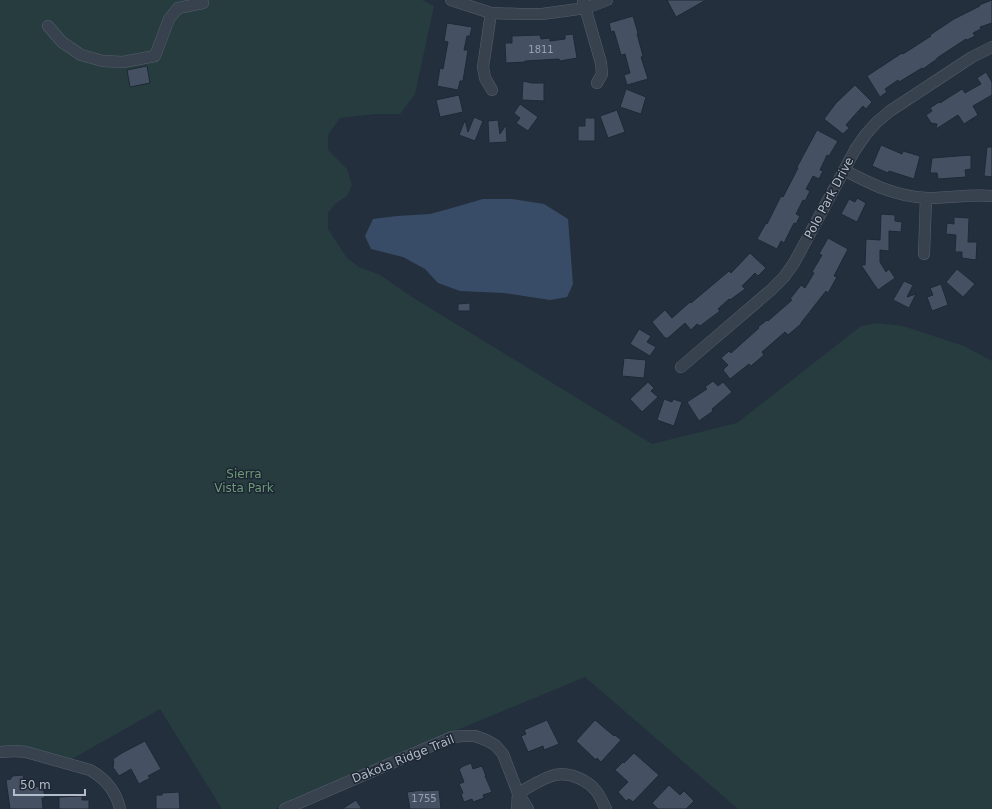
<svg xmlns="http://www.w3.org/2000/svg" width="992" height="809" viewBox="0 0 992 809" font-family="'DejaVu Sans',sans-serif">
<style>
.green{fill:#263c3f}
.water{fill:#394c67}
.building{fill:#455162;stroke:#1f2835}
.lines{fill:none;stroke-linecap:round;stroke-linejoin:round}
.minor-casing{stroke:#565f6c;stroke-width:12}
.minor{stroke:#38414e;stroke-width:11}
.labels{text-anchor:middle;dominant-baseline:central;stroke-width:3;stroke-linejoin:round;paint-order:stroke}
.number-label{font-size:10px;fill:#98a1af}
.street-label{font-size:12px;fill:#b4bcc9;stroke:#1d2633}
.park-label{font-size:12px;fill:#6b9a76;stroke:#1d2633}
</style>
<rect width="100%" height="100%" fill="#242f3e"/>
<path class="green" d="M0,0H422L434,6L415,94L400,114H376L340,118L328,135V150L347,169L352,185L347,196L335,204L328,213V229L347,258L359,267L380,275L412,297L652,444L737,423L861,326L877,323L903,326L964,346L992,361V809H738L585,677L450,733L275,809H222L160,709L72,759L0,750Z"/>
<path class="water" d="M483,199H512L544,204L568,219L573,284L567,297L550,300L504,293L460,291L438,283L425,269L403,257L371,249L365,236L373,219L397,216L430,214L452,208Z"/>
<path class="building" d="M667,0H706L676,17Z
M992,0V23L980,27L981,29L973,33L975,36L967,40L966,39L937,58V59L923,69L922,68L899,82L898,80L885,89L887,92L880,97L867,76L902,53L903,54L931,36L930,35L954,19L980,6L979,5Z
M633,16L638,33L637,34L643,56L641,57L648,79L627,85L624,75L630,73L625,54L621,55L614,31L611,32L609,23Z
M447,23L472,27L470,36H467L464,50H468L463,81H460L458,90L437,86L440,68L443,69L448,42L444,41Z
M573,34L577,58L560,61L559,59L525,61V62L506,63L505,43H512V36L540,35L541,39L550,38V41L565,39V35Z
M147,66L150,83L130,87L127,70Z
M986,72L992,82V95L973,106L978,115L964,124L958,115L936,129L937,124L931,123L926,115L932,111L930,108L939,102L940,103L962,89L965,93L981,84L977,78Z
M523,81L532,83H544V101L522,100Z
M855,85L872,102L866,109L863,106L853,117L846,125L849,128L843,134L824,119L836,103Z
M626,89L646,97L641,114L620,107Z
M459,95L463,112L440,117L436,100Z
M520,104L538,117L528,131L516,123L520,118L514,113Z
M617,110L625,132L608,138L600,116Z
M474,117L483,121L475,141L459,135L465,120L468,132Z
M585,118H595V141H578V126H585Z
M498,120L500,134L506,125L507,142L489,143L488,121Z
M817,130L838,141L829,156L827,155L820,170L823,171L819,179L813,176L806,189L810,191L805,201L803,200L796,214L800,216L796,224L794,223L784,243L781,241L777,249L757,239L766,223L767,224L781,196L783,197L798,168L797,167Z
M881,145L902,154L903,151L920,156L914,179L889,171L888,173L872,166Z
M987,147H992V177L984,176Z
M971,155V169L965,170L966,177L938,179L937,173H930L932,158Z
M857,198L866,203L857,222L841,214L849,199L855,202Z
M881,214L895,215V221L902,222L901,232L889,231V251L880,250V262L886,272L889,269L895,278L878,290L861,265H865L866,239L880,240Z
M954,217L969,218L968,242H977L976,260L962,258V252H955L956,235L946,234L947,223L954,224Z
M828,238L848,249L834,276L837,277L828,293L826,291L801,323V324L788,335L785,332L762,352L764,355L751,366L749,364L730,379L723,370L728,365L721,358L729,351L731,353L759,328L758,327L767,320L768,321L792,300L790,299L801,285L805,288L814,273L812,272L822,255L819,254Z
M750,253L766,268L758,276L755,273L742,286L745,289L730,300L729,299L718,309L720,311L700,326L697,324L691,330L685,323L668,338H665L652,322L665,310L672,318L690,302L691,303L729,271L731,273Z
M957,269L975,284L963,297L946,282Z
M904,281L913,285L907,297L916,294L909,308L893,300Z
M941,284L948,305L932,311L927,297L933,295L930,288Z
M470,303V311H458V304Z
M639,329L651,336L647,342L656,347L650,356L630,344Z
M624,358L646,360L644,378L622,376Z
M713,381L718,386L723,382L732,392L712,409L713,411L699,421L687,402L707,389L705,387Z
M648,382L654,388L651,391L658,397L642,412L630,399Z
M664,399L672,402L673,399L682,402L674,426L657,420Z
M547,720L559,744L544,750L543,746L528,752L521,736L526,734L524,730Z
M595,720L614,736L615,735L621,740L601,762L597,758L596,760L576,741Z
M145,741L161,769L148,776L150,778L139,784L131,769L119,776L112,766H114L113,764L114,763L113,759L122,753Z
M634,753L659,775L633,802L629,799L626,801L618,792L628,782L615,770L623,762L624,763Z
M471,763L473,769L482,766L486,776H485L492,792L483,795L484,798L473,802L472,799L464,802L461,794L463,793L459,784L464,782L459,769L461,768V767Z
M23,775L25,788L43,786L45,798H42L43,809H10L6,780L11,779V777H12V776Z
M669,785L680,795L684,791L694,801L686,809H658L652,803Z
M423,790V791L439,790L441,809H410L407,792Z
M179,792L180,809H156V795H162V793Z
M82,796V800H89V809H59V797Z
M356,800L362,809H342Z"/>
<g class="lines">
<g class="minor-casing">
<path id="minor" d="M451,0L491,13L520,14H542L586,8L607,0
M583,0L601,63L602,74L597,83
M491,13L483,67L485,78L492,90
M48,26L62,42L81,55L103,61L123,62L155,56L169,19L178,8L203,3
M844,170C871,184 896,197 928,198C949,198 971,194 992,196
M924,254L926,198
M681,367L771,290L784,277L794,263L855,150L866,134L877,122L890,111L972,57L992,47
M0,752L16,751L26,752L90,770C106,779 116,791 120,809
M518,793C530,787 542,778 555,775C570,772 588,780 597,792C601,798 603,803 606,809
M285,809L452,737L463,736H475L486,740L495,745L503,754L518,793L528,809
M517,809L518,793"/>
</g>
<use href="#minor" class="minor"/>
</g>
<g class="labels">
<g class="number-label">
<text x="541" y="49">1811</text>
<text x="424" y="798">1755</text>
</g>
<g class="street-label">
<text transform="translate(829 198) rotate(-62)">Polo Park Drive</text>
<text transform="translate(403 759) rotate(-22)">Dakota Ridge Trail</text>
</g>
<g class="park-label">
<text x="244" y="474">Sierra<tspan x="244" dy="14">Vista Park</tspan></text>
</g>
</g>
<path d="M14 789v6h71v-6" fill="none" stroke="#b4bcc9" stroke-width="2"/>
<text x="20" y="789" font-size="12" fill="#b4bcc9" stroke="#1d2633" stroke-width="3" paint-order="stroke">50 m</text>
</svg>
